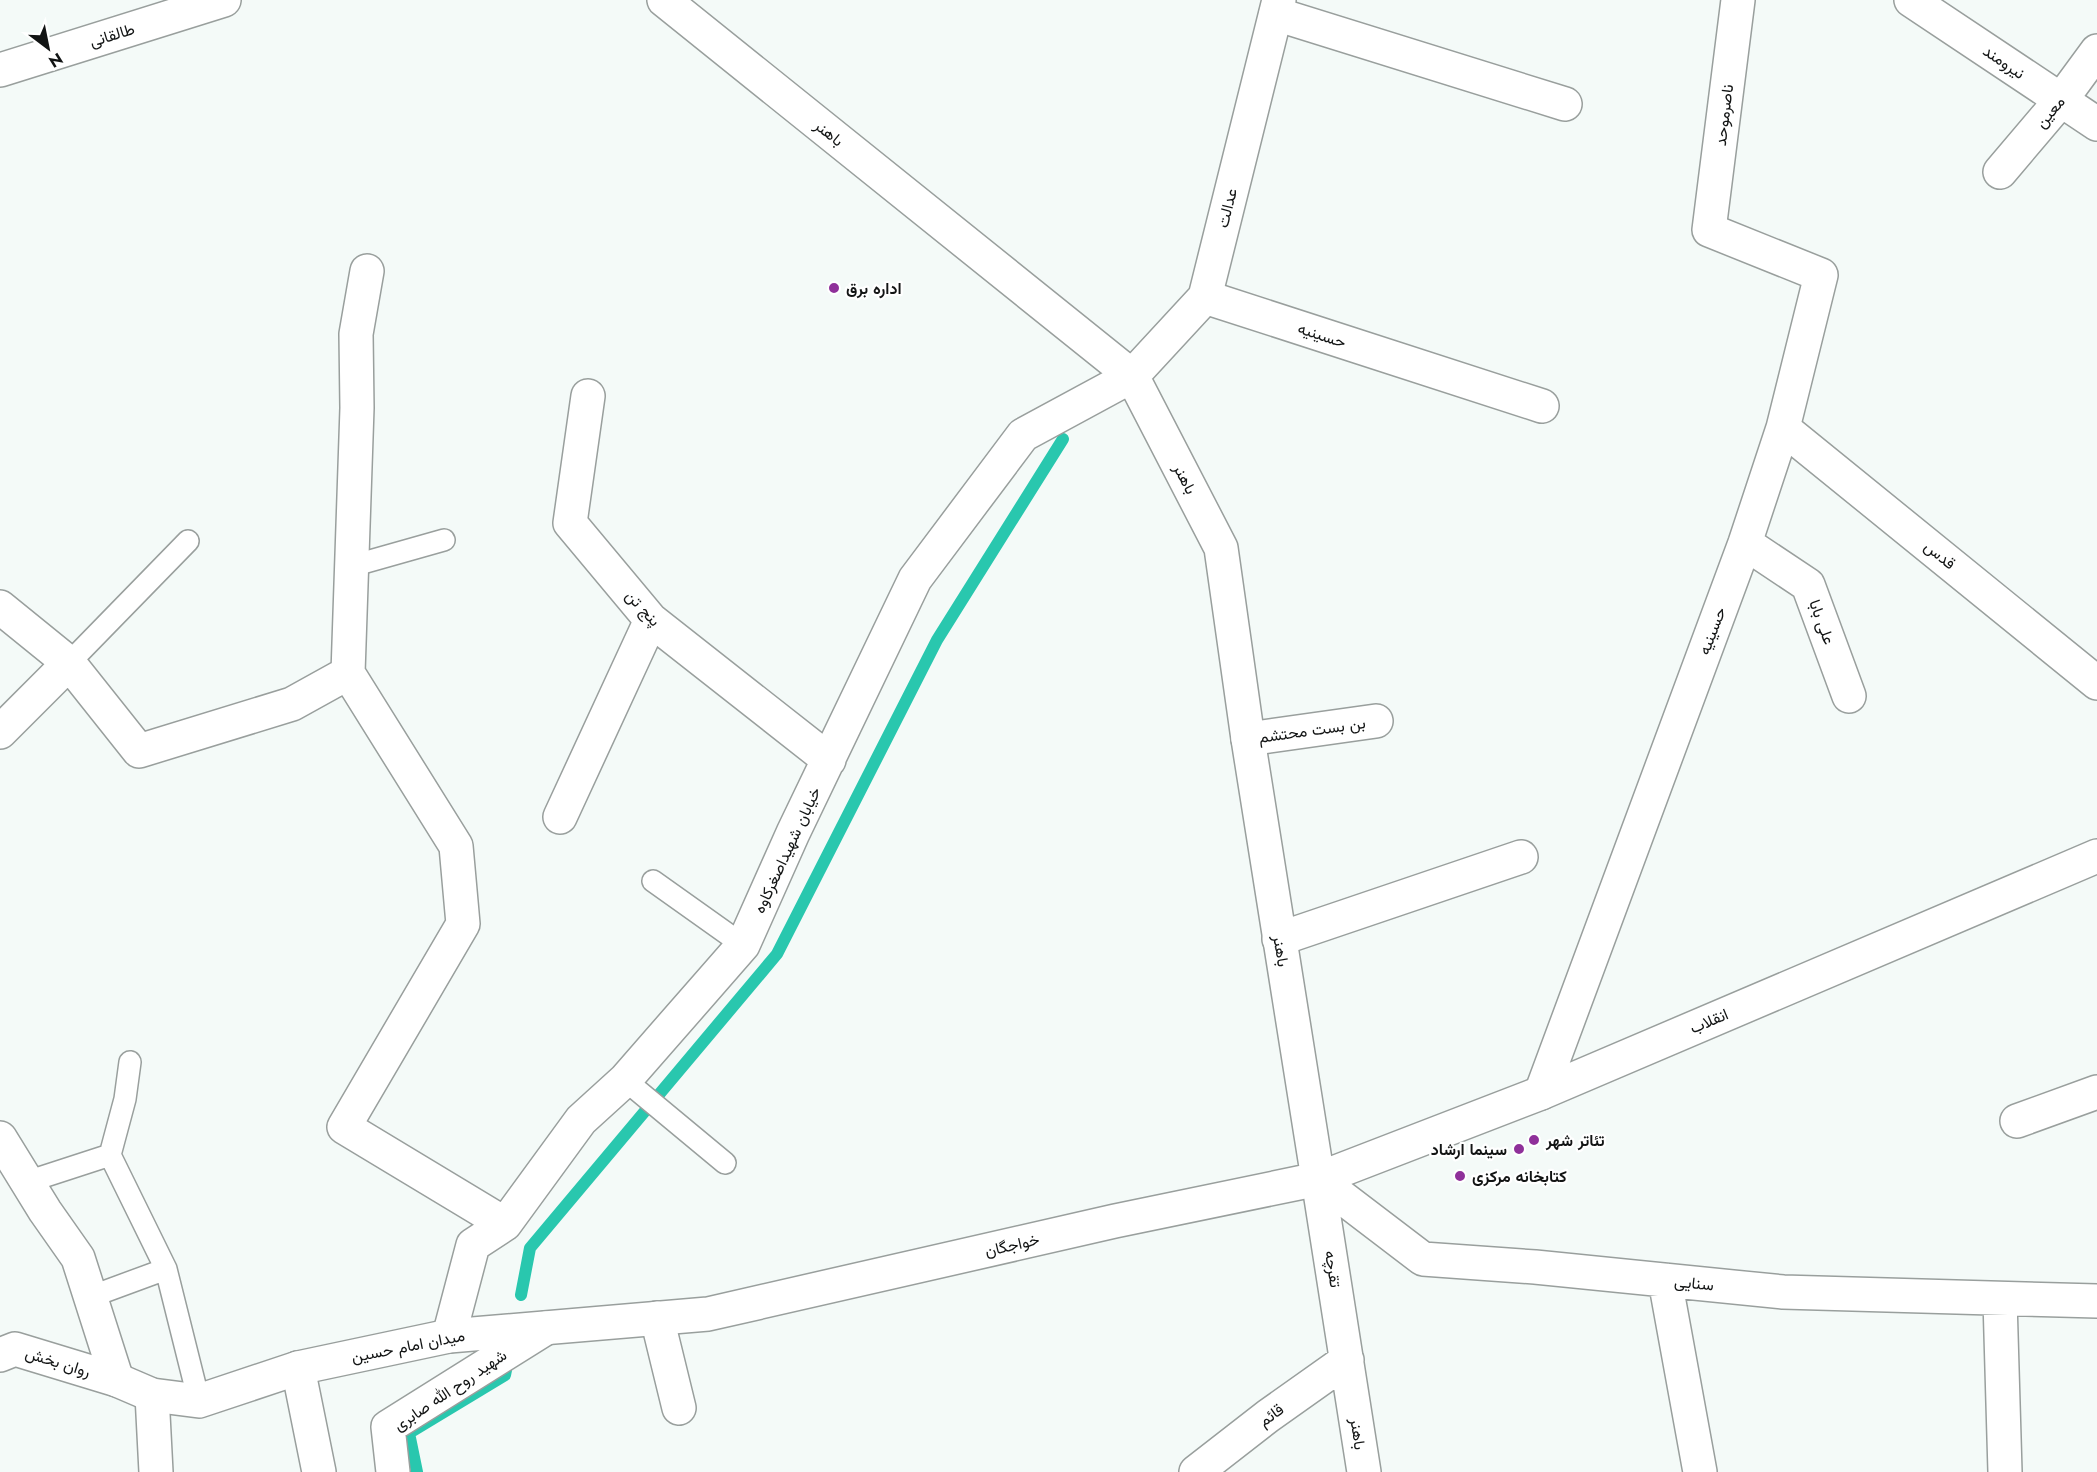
<svg xmlns="http://www.w3.org/2000/svg" width="2097" height="1472" viewBox="0 0 2097 1472" font-family="Jost,Vazirmatn,sans-serif">
<style>
.lines{fill:none;stroke-linecap:round;stroke-linejoin:round}
.stream{stroke:#29c7ae;stroke-width:12}
.lane-casing{stroke:#999f9d;stroke-width:24}
.street-casing{stroke:#999f9d;stroke-width:36}
.secondary-casing{stroke:#999f9d;stroke-width:36}
.lane{stroke:#fff;stroke-width:21}
.street{stroke:#fff;stroke-width:33}
.secondary{stroke:#fff;stroke-width:33}
.poi-dot{fill:#8f309a;stroke:#fff;stroke-width:2}
.labels{text-anchor:middle;dominant-baseline:central;stroke-width:4.5;stroke-linejoin:round;paint-order:stroke}
.street-label{font-size:16px;fill:#121414;stroke:#fff}
.poi-label{font-size:16px;font-weight:bold;fill:#121414;stroke:#fff;text-anchor:start}
</style>
<rect width="100%" height="100%" fill="#f4faf8"/>
<g class="lines">
<path class="stream" d="M521,1295L530,1248L777,954L937,640L1063,439
M417,1472L409,1433L505,1375L507,1365"/>
<g class="lane-casing">
<path id="lane" d="M352,566L444,540
M69,663L188,541
M653,881L743,945
M130,1062L125,1099L110,1155L166,1269L199,1401
M625,1080L725,1163
M27,1182L110,1155
M90,1297L166,1269"/>
</g>
<g class="street-casing">
<path id="street" d="M1911,0L2097,124
M1276,14L1565,104
M2000,172L2061,100L2097,51
M1205,297L1542,406
M588,396L570,523L651,620L829,760
M1783,428L2097,683
M1745,543L1808,585L1849,696
M0,607L69,663
M348,673L357,408L356,334L367,271
M0,732L69,663L139,751L292,704L348,673L456,846L463,924L344,1127L505,1224
M1248,739L1376,721
M560,817L651,620
M1279,939L1521,857
M1541,1093L1745,543L1783,428L1821,275L1709,230L1738,0
M2017,1121L2097,1092
M0,1138L45,1211L78,1258L117,1380
M1318,1179L1423,1259L1535,1267L1783,1292L2097,1301
M1318,1179L1364,1472
M1665,1280L1700,1472
M2000,1300L2005,1472
M657,1318L679,1408
M449,1336L473,1245L505,1224L581,1120L625,1080L743,945L793,833L915,579L1023,435L1132,376
M298,1368L319,1472
M152,1395L156,1472
M393,1472L388,1427L546,1328
M1196,1472L1268,1416L1347,1360"/>
</g>
<g class="secondary-casing">
<path id="secondary" d="M664,0L1132,376L1221,548L1248,739L1318,1179
M0,70L224,0
M1132,376L1205,297L1279,0
M0,1355L15,1349L117,1380L152,1395L199,1401L298,1368L449,1336L708,1314L1115,1221L1318,1179L1541,1093L2097,856"/>
</g>
<use href="#lane" class="lane"/>
<use href="#street" class="street"/>
<use href="#secondary" class="secondary"/>
</g>
<g class="poi-dot">
<circle cx="834" cy="288" r="6"/>
<circle cx="1534" cy="1140" r="6"/>
<circle cx="1519" cy="1149" r="6"/>
<circle cx="1460" cy="1176" r="6"/>
</g>
<g class="labels">
<g class="street-label">
<text transform="translate(112 35) rotate(-17)">طالقانی</text>
<text transform="translate(2004 62) rotate(34)">نیرومند</text>
<text transform="translate(2050 112) rotate(-50)">معین</text>
<text transform="translate(1724 115) rotate(-83)">ناصرموحد</text>
<text transform="translate(829 133) rotate(39)">باهنر</text>
<text transform="translate(1227 208) rotate(-76)">عدالت</text>
<text transform="translate(1322 335) rotate(18)">حسینیه</text>
<text transform="translate(1185 479) rotate(63)">باهنر</text>
<text transform="translate(1940 555) rotate(39)">قدس</text>
<text transform="translate(643 608) rotate(47)">پنج تن</text>
<text transform="translate(1822 622) rotate(70)">علی بابا</text>
<text transform="translate(1712 631) rotate(-69)">حسینیه</text>
<text transform="translate(1312 730) rotate(-8)">بن بست محتشم</text>
<text transform="translate(787 850) rotate(-65)">خیابان شهیداصغرکاوه</text>
<text transform="translate(1281 951) rotate(81)">باهنر</text>
<text transform="translate(1709 1021) rotate(-23)">انقلاب</text>
<text transform="translate(1012 1245) rotate(-13)">خواجگان</text>
<text transform="translate(1333 1269) rotate(81)">تقرچه</text>
<text transform="translate(1694 1283) rotate(6)">سنایی</text>
<text transform="translate(408 1346) rotate(-11)">میدان امام حسین</text>
<text transform="translate(58 1362) rotate(17)">روان بخش</text>
<text transform="translate(450 1390) rotate(-34)">شهید روح الله صابری</text>
<text transform="translate(1271 1415) rotate(-36)">قائم</text>
<text transform="translate(1358 1434) rotate(82)">باهنر</text>
</g>
<g class="poi-label">
<text x="846" y="288">اداره برق</text>
<text x="1546" y="1140">تئاتر شهر</text>
<text x="1507" y="1149" text-anchor="end">سینما ارشاد</text>
<text x="1472" y="1176">کتابخانه مرکزی</text>
</g>
</g>
<g transform="translate(48 48) rotate(148)" stroke="#ffffff" stroke-width="4.5" paint-order="stroke">
<path d="M0-4.5L10 22L0 15L-10 22Z" fill="#121414"/>
<text y="-9" font-size="16" font-weight="bold" text-anchor="middle" fill="#121414">N</text>
</g>
</svg>
